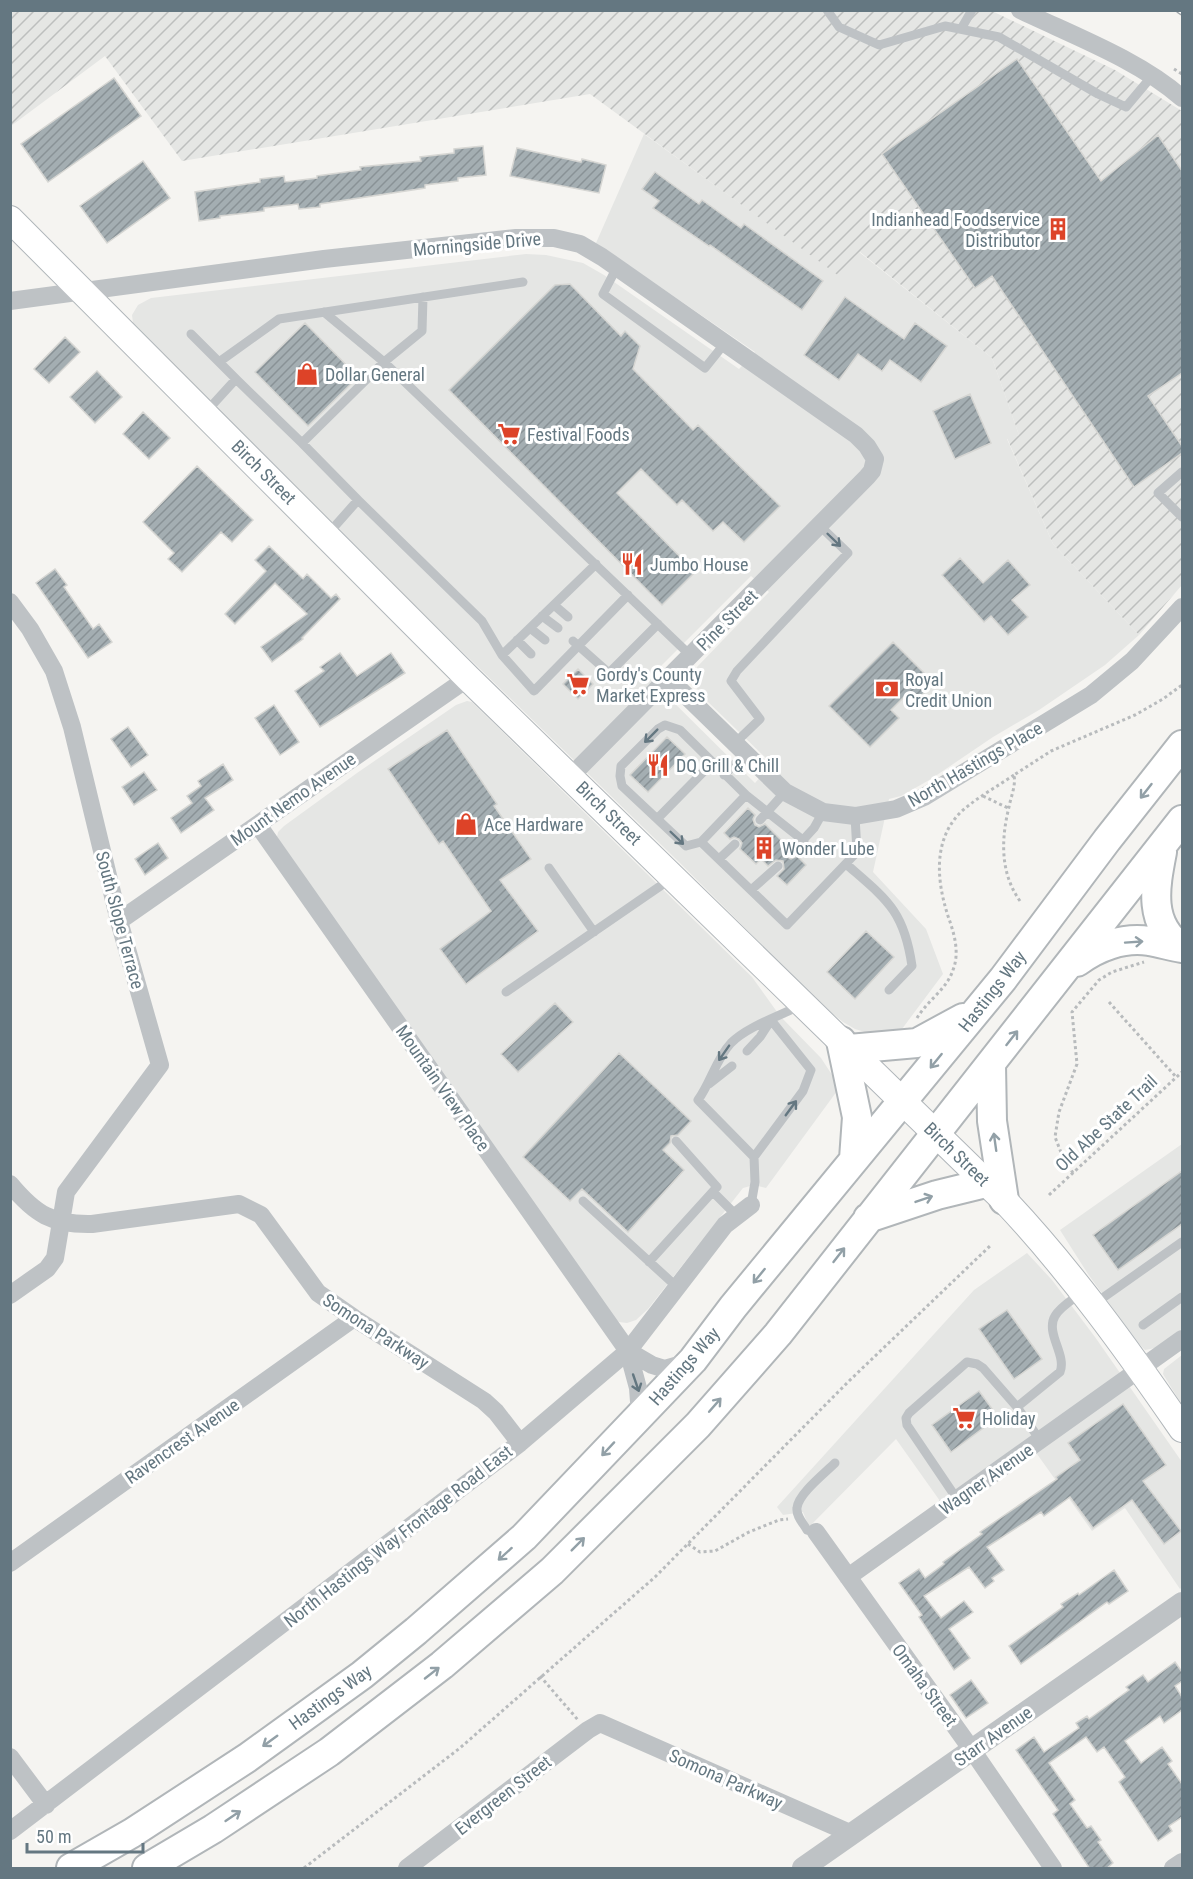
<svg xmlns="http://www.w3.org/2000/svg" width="1193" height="1879" viewBox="0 0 1193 1879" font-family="'Roboto Condensed',sans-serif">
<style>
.built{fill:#e5e6e4;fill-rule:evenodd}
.industrial{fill:url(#industrial-furrows)}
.building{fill:url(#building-hatch);stroke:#d6d6d3;stroke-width:1.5}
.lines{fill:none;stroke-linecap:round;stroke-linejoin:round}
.secondary-casing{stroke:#b0b6ba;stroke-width:28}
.primary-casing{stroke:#b1b6b9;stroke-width:32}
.path{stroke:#b8bbbd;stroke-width:3;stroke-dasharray:3 3;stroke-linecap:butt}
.service{stroke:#bec2c5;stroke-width:9}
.minor{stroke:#bec2c5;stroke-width:18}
.tertiary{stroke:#bec2c5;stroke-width:22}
.secondary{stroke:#fff;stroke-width:26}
.primary{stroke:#fff;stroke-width:28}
.rail-casing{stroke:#9fa6aa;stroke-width:7}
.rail{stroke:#fff;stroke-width:4.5;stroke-dasharray:14;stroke-linecap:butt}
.oneway{stroke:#647781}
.oneway2{stroke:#92a0a7}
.labels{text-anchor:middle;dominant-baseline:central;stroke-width:6;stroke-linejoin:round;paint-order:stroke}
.poi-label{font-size:18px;fill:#647781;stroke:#fff;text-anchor:start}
.street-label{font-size:18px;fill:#647781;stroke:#fff}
</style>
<defs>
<pattern id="industrial-furrows" width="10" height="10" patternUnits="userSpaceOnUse" patternTransform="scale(1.5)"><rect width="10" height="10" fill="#e5e6e4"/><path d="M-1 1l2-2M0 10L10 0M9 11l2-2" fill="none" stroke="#bdbfbe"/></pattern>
<pattern id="building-hatch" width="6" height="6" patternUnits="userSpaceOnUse" patternTransform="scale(1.5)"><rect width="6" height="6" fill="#a4aeb2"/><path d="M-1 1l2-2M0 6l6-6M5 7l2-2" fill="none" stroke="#899296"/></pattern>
</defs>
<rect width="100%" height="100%" fill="#f5f4f1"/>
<path class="built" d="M644,134L839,275L859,252L992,358L1019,435L1007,439L1053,544L1139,635L1105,665L1039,710L993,737L931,779L901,796L889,799L873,872L926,929L943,974L896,1037L878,1036L855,1029L843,1022L823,1006L679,862L276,471L137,329L133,323L132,315L138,305L151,298L526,254L546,255L583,263L604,275L739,369L755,352L596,243ZM751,576L769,592L697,667L694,676L696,687L705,699L772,764L755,783L647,676L661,666Z
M467,701L472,702L752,977L780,1016L821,1058L840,1087L766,1188L754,1185L743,1188L648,1309L636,1320L627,1323L619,1322L612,1317L277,837L278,832L284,826L357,773L456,705Z
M1182,1144V1329L1155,1348L1145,1350L1137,1342L1088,1274L1060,1230Z
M1027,1253L1052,1280L1095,1337L1182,1462V1587L1180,1589L1125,1508L1092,1531L1027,1440L940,1501L896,1439L809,1527L803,1512L783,1515L777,1507L974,1290Z
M1182,1355V1405L1163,1374L1164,1369Z"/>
<path class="industrial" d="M11,11H992L1115,70L1182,111V585L1139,635L1053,544L1007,438L1019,435L992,358L860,252L839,276L590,94L182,161L105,56L11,126Z"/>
<path class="building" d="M1017,59L1101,181L1158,135L1182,171V373L1148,396L1182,446V453L1134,487L992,276L975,288L882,154Z
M114,78L141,116L48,182L21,144Z
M483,146L486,175L458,178V181L425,185V188L320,204V207L299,209L298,204L264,208V211L220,216V218L199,221L195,192L260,182V179L284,176L285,182L317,178V176L361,170L360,167L421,161L420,157L454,153V149Z
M517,148L581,162L582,159L606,165L599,193L510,176Z
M143,161L170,198L107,243L80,206Z
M655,172L699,204L702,200L741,228L744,224L823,281L802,310L710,245L709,246L653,208L659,201L642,189Z
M570,284L621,336L625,331L640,346L633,369L693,430L698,425L780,506L744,542L723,522L713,531L682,500L677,505L641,469L617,493L695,572L662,605L449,390L555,285Z
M845,297L904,339L915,323L947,346L921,382L890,360L882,371L858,354L839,380L804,355Z
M305,323L358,377L308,426L255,372Z
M65,337L80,352L49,383L34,369Z
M97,371L122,397L95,423L70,397Z
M970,394L991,443L955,459L933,411Z
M143,412L170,438L149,459L123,434Z
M197,466L253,520L232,542L221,532L182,572L168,559L174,553L143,522Z
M269,546L303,579L307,574L331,598L336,594L340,599L302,638L303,639L272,662L261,647L307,614L275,583L235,624L225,614L266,571L255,560Z
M960,558L983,583L1008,560L1030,585L1012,600L1028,617L1008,635L991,616L984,622L942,575Z
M55,569L67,585L64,587L93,629L99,624L112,642L88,658L36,583Z
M893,642L934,683L921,696L906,695L891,710L899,718L870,747L829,706Z
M340,653L357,676L391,653L405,673L320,727L295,691L324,671L320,667Z
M578,669L593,684L578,699L563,684Z
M274,705L299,742L280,755L255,718Z
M128,727L148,755L131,767L111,739Z
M447,730L497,804L494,806L531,859L500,880L538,931L466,984L440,949L491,911L443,841L439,844L388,769Z
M667,737L685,754L648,792L630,775Z
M223,764L233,780L205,798L214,810L181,833L171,818L192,803L187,796L201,786L198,781Z
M144,772L157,790L134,805L122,787Z
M748,808L755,815L753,819L755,825L759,827L765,824L788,847L785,851L787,857L791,859L797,856L806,865L787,885L777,876L784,869L783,861L776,860L768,866L761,859L756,864L740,849L742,843L739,839L734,837L730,839L724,833Z
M158,843L168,858L145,875L135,859Z
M866,931L894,957L855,999L827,972Z
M555,1003L573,1022L518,1072L501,1054Z
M619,1053L691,1121L678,1135L671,1136L670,1143L663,1150L684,1170L628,1232L582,1189L570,1201L523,1157Z
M1182,1171V1224L1118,1270L1093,1235Z
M1007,1310L1042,1359L1014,1379L979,1329Z
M979,1391L998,1417L951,1452L932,1425Z
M1123,1404L1166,1465L1143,1481L1181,1531L1164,1544L1132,1500L1093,1528L1070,1497L1044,1516L1041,1512L987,1547L1004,1570L992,1578L994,1581L985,1588L969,1567L924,1596L941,1618L964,1601L973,1612L949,1629L970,1658L954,1670L919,1617L922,1615L899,1583L919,1569L925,1578L944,1564L943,1562L982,1534L980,1532L1057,1479L1056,1477L1080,1460L1068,1443Z
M1114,1570L1128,1591L1109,1604L1107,1602L1021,1664L1009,1646L1063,1607L1061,1604L1078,1593L1079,1595Z
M1175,1662L1182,1672V1681L1175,1686L1182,1697V1710L1164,1723L1160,1716L1125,1741L1141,1763L1162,1747L1172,1761L1168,1764L1182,1784V1817L1169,1826L1172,1831L1158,1841L1119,1782L1125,1777L1104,1747L1097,1752L1086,1737L1049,1763L1075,1800L1070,1804L1087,1828L1091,1826L1101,1840L1098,1842L1113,1863L1106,1869H1090L1053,1814L1058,1810L1016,1750L1034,1737L1044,1752L1079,1728L1076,1723L1087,1716L1089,1719L1129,1690L1126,1687L1143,1675L1148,1682Z
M971,1680L988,1703L966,1718L950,1695Z"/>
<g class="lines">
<g class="secondary-casing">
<path id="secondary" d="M10,219L468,678L1004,1200C1070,1270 1127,1349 1182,1429"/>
</g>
<g class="primary-casing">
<path id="primary" d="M1162,852C1155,888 1148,924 1182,948
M1077,962C1097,947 1123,937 1149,941C1160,943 1171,946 1182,948
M841,1041L857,1117L854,1159
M849,1049L917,1043L963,1018
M991,1065L992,1121L1004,1200
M868,1218L937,1195L986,1183
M71,1868L132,1833L247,1758L362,1675L416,1631L524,1537L693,1360L733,1307L1003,979L1107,840L1182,745
M147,1868L213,1829L329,1752L442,1665L552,1571L698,1425L778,1334L1182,820"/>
</g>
<path class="path" d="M1174,69L1182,74
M983,796L1008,808
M1020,901C1000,873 1001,839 1009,807C1011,796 1016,786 1014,775L1051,751L1135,715L1163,699L1182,685
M1109,1002L1176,1077
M917,1018C927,1001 947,989 953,970C960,952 954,933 948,916C937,882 933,843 958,815C971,801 998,786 1014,775
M1073,1173L1062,1155L1055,1137L1059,1112L1077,1064L1072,1012L1099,980L1112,972L1144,962
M1049,1195L1182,1072
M688,1544L700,1552L715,1551L749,1532L779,1520L788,1519
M540,1676L578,1720
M304,1868L460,1748L655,1577L849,1381L991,1245"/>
<path class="service" d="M827,10L839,27L879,45L945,26L999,37L1098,94L1126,107L1152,76
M961,29L972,10
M617,267L603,294L705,368L725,343
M324,312L384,362L422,331L423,297
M191,334L236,379
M219,362L279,319L523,282
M205,413L236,379L302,443L384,362L691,656
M302,443L358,500L327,535
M1182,472L1158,493L1182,517
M358,500L482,621L502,655L534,691L628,595
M554,605L568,617
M542,616L558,628
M530,628L545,640
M517,640L531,654
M573,641L609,673L658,624
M502,655L596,564
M735,743L760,719L731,681L737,671L848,553L820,526
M724,775L746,753
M746,795L804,841
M658,818L712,763
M760,820L785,792
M701,842L686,846L622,786L620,776L621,766L658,729L665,725L680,730L746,795L701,842L787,925L857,852L855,816
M792,852L814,828L823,812
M719,859L735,844
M846,864C886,899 904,910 912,966L889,990
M549,868L594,932
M751,890L778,866
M506,992L672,878
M771,1020L811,1070L803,1091L754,1157L698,1100C711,1082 716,1059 731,1043C748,1026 780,1016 801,1005
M747,1051L760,1037L771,1020
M709,1084L732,1066
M713,1192L737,1216
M583,1201L678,1288
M751,1205L755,1182L754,1157
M649,1262L717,1187L676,1141
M1094,1304L1182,1242
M1143,1325L1182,1297
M1040,1440L1017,1407L1060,1372C1067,1355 1045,1333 1055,1316C1060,1307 1072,1300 1080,1294
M957,1499L907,1425L906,1418L909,1413L967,1362L977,1364L983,1368L1017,1407
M816,1532L807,1530C803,1523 796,1516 797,1508C798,1494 825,1473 835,1463"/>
<path class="minor" d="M1020,10C1072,35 1139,60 1182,98
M10,301L324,259L516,238H554L580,244L602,257L856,435L867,446L875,459L872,471L867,477L571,776
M10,602L30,629L54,671L72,727L119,921L160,1065L66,1192L55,1258L47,1269L10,1295
M669,679L785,792L823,812L855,816L896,809L924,797L1091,695L1132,661L1182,607
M258,825L628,1351L652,1365L665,1369L689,1362
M119,921L468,678
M10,1184C35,1214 52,1225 92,1224L239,1204L261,1215L318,1293L354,1318L484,1401L496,1412L520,1443
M628,1351L638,1388L640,1415
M816,1532L972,1750L1053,1868
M10,1563L354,1318
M848,1577L1182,1339
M10,1757L46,1805
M10,1831L520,1443L628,1351L725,1225L751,1205
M407,1868L588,1730L600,1723L852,1834
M1173,1868L1182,1862"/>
<path class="tertiary" d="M803,1868L1182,1603"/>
<use href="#secondary" class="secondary"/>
<use href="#primary" class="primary"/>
<g class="rail-casing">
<path id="rail" d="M1179,10L1182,12"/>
</g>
<use href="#rail" class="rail"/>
</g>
<defs><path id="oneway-shaft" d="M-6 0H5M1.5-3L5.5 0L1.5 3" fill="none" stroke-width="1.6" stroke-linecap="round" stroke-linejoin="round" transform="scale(1.5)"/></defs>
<g class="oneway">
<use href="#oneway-shaft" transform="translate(834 540) rotate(44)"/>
<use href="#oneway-shaft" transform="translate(651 736) rotate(135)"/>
<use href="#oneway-shaft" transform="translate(677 838) rotate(44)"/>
<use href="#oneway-shaft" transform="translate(724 1053) rotate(125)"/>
<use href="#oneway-shaft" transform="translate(791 1108) rotate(-54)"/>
<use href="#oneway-shaft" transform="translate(636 1383) rotate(71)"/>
</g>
<g class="oneway2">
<use href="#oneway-shaft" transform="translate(1146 791) rotate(128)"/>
<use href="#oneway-shaft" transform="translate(1134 942) rotate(-4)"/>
<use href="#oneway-shaft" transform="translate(1012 1038) rotate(-52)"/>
<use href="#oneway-shaft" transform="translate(936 1061) rotate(129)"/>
<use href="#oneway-shaft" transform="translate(995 1142) rotate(-98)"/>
<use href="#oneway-shaft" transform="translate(924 1199) rotate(-19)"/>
<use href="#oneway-shaft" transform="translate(839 1255) rotate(-52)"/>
<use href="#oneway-shaft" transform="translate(759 1276) rotate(129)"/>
<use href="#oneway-shaft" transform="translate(715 1405) rotate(-49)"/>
<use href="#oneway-shaft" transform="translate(608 1449) rotate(133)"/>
<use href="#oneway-shaft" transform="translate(578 1544) rotate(-45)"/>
<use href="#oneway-shaft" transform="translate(505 1554) rotate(138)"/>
<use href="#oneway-shaft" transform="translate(432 1673) rotate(-38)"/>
<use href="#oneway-shaft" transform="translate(270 1741) rotate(144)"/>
<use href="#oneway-shaft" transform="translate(233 1816) rotate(-34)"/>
</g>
<defs>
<g id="building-bare" transform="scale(1.8)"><path d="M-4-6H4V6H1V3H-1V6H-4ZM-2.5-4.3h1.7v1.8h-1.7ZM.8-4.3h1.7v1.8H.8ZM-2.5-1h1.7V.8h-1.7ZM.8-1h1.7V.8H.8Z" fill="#dd4328" stroke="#fff" stroke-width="2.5" paint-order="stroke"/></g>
<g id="shop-bare" transform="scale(1.8)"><path d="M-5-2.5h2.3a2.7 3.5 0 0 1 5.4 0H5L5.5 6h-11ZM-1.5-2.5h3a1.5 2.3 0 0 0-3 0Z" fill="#dd4328" stroke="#fff" stroke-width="2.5" paint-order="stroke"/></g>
<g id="supermarket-bare" transform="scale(1.8)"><path d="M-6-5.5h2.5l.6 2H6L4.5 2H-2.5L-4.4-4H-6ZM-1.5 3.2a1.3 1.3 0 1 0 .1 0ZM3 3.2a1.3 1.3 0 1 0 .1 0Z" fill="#dd4328" stroke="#fff" stroke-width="2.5" paint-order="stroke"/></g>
<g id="restaurant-bare" transform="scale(1.8)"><path d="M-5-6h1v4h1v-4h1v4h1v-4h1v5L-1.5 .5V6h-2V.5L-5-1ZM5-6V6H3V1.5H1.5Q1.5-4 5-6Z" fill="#dd4328" stroke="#fff" stroke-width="2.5" paint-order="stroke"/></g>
<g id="bank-bare" transform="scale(1.8)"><path d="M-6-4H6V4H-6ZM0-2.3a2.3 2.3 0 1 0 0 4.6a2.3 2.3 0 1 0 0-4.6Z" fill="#dd4328" stroke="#fff" stroke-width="2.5" paint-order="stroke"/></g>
</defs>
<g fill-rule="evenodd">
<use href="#building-bare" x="1058" y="229"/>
<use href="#shop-bare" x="307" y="374"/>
<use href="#supermarket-bare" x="509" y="434"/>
<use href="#restaurant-bare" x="632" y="564"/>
<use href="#supermarket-bare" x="578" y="684"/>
<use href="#bank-bare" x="887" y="689"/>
<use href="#restaurant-bare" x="658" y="765"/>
<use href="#shop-bare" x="466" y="824"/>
<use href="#building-bare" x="764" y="848"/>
<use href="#supermarket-bare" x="964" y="1418"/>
</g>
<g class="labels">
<g class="poi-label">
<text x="1040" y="219" text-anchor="end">Indianhead Foodservice<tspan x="1040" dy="21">Distributor</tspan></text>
<text x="325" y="374">Dollar General</text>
<text x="527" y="434">Festival Foods</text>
<text x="650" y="564">Jumbo House</text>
<text x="596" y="674">Gordy's County<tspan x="596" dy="21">Market Express</tspan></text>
<text x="905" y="679">Royal<tspan x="905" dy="21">Credit Union</tspan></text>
<text x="676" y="765">DQ Grill &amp; Chill</text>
<text x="484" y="824">Ace Hardware</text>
<text x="782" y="848">Wonder Lube</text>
<text x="982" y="1418">Holiday</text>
</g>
<g class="street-label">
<text transform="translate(477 244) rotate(-5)">Morningside Drive</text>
<text transform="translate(264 472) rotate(45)">Birch Street</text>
<text transform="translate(727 620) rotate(-45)">Pine Street</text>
<text transform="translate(975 764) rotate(-30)">North Hastings Place</text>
<text transform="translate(293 799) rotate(-35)">Mount Nemo Avenue</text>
<text transform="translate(609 813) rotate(44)">Birch Street</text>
<text transform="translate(120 920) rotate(75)">South Slope Terrace</text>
<text transform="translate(992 991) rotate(-52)">Hastings Way</text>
<text transform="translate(443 1088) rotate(55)">Mountain View Place</text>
<text transform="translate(1106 1123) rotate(-43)">Old Abe State Trail</text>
<text transform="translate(957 1154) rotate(44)">Birch Street</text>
<text transform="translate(376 1331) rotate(33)">Somona Parkway</text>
<text transform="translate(684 1366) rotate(-49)">Hastings Way</text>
<text transform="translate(182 1441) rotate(-35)">Ravencrest Avenue</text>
<text transform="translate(986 1479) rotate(-35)">Wagner Avenue</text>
<text transform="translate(398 1536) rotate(-38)">North Hastings Way Frontage Road East</text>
<text transform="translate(925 1685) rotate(54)">Omaha Street</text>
<text transform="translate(330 1697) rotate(-36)">Hastings Way</text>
<text transform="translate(993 1736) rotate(-35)">Starr Avenue</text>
<text transform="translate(726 1779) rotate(24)">Somona Parkway</text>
<text transform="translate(503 1795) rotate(-38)">Evergreen Street</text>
</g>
</g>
<rect width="1193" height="1879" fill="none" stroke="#647781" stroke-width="24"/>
<path d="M27 1843v9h116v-9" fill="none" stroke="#647781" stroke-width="3"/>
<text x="36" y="1843" font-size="18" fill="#647781" stroke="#ffffff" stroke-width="4.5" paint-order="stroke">50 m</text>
</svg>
